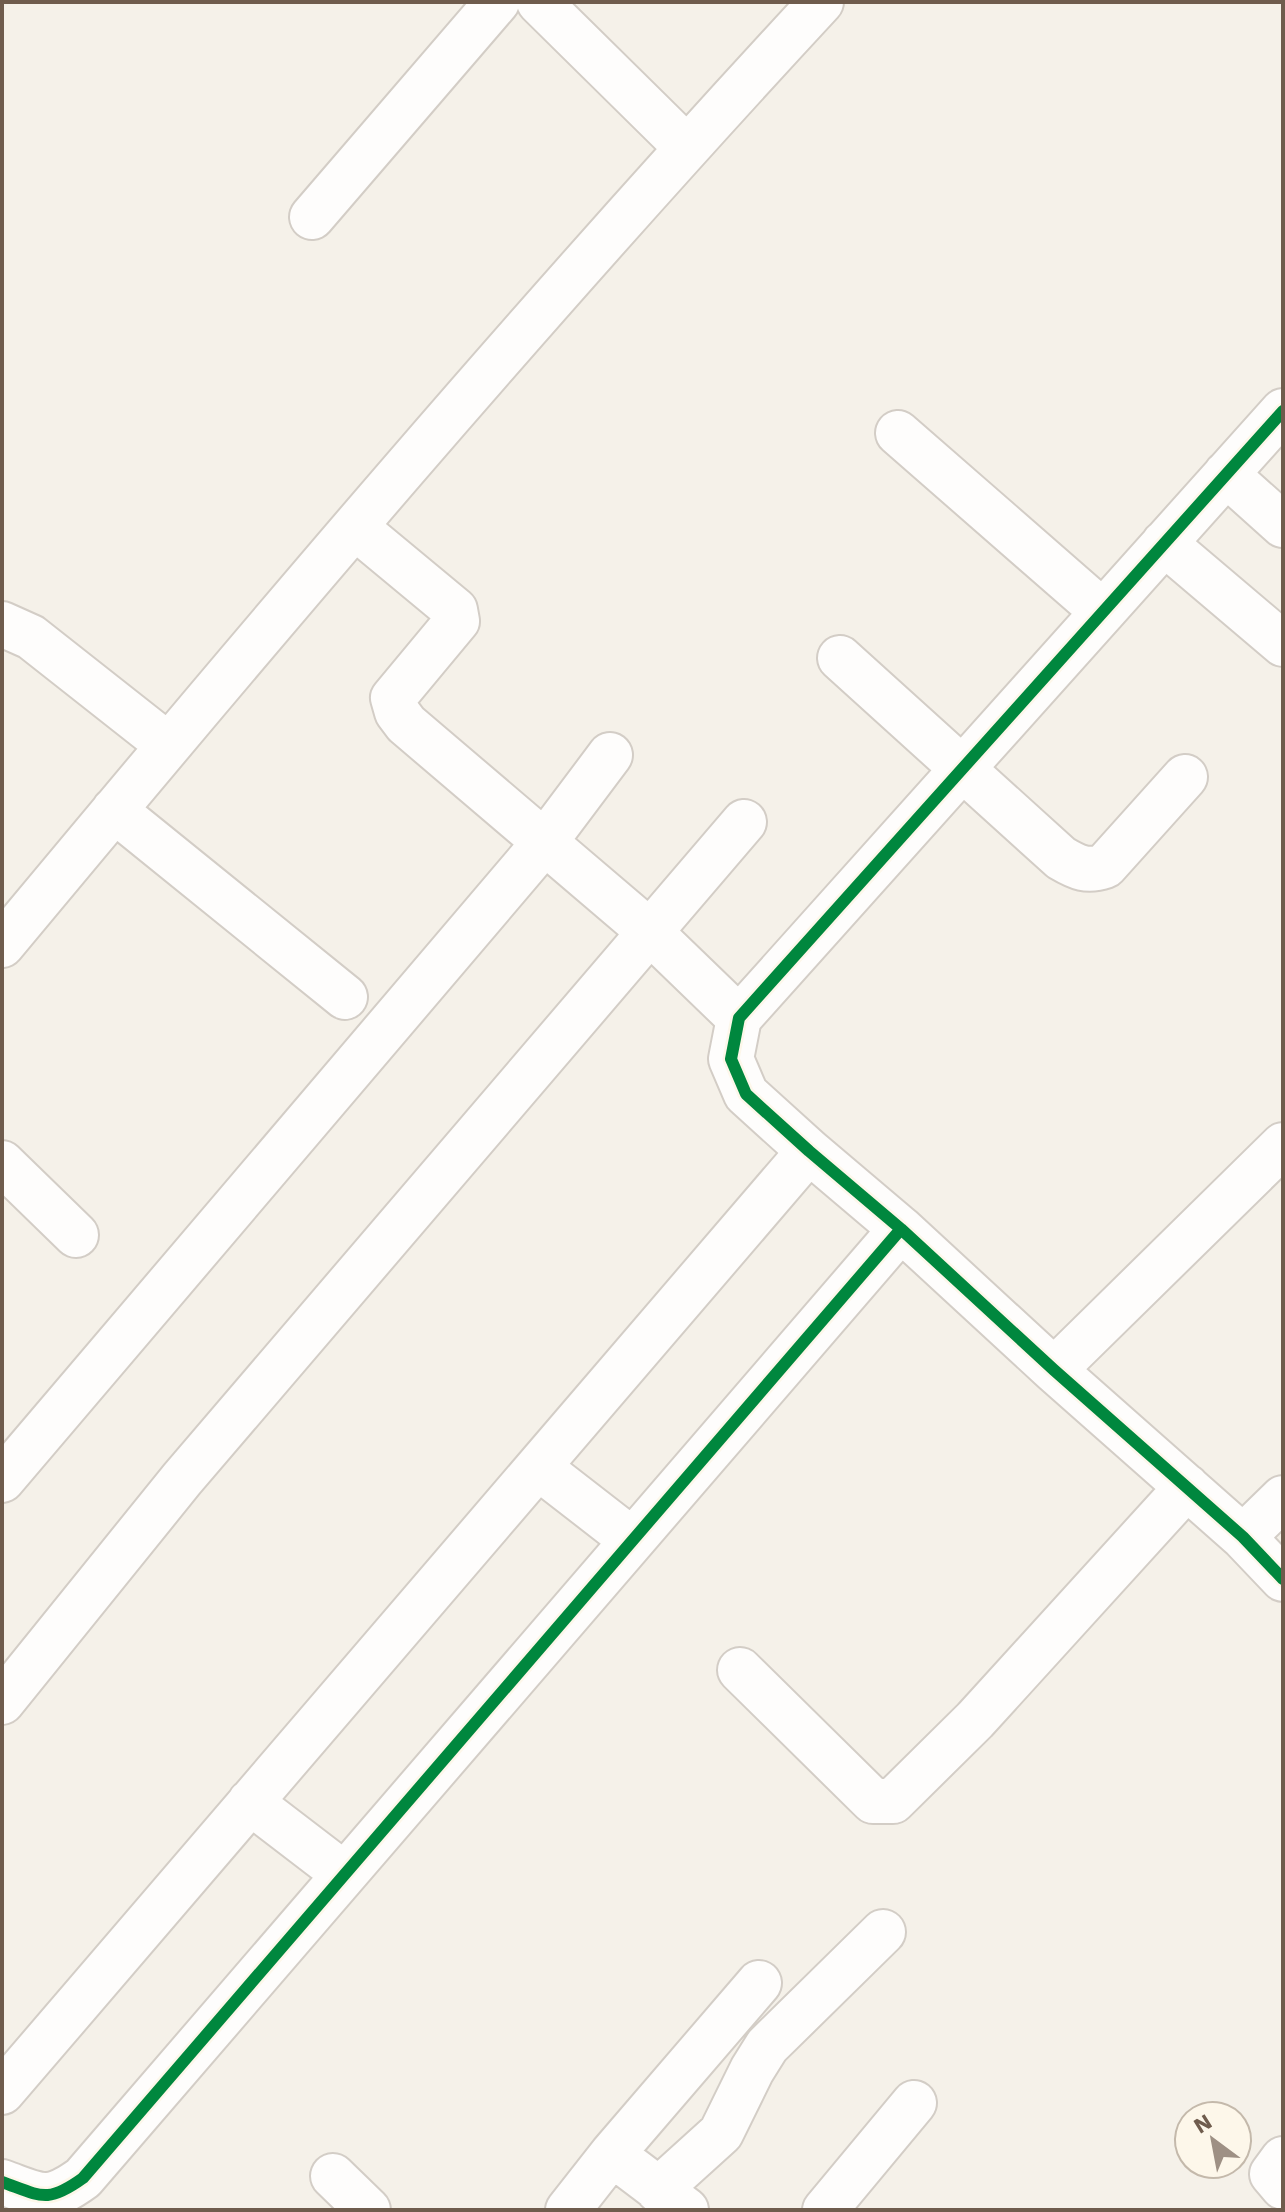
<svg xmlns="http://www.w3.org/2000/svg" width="1285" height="2212" viewBox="0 0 1285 2212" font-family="'Work Sans',sans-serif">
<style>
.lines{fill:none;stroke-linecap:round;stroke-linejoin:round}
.minor-casing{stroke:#d3cdc6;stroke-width:48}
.minor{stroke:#fefdfc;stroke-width:44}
.cycleway-casing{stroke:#fdf7ea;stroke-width:17}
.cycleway{stroke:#00873e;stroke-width:12}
</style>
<rect width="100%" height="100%" fill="#f5f1e9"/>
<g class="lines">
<g class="minor-casing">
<path id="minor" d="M539,2L686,147
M312,217L497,2
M1283,411L739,1018L731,1059L746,1094L809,1151L901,1229L1054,1370L1243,1537L1283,1579
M898,433L1103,612
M1226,474L1283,525
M355,527L455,610L457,621L393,698L397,712L406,724L650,932L739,1018
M1164,543L1283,644
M2,624L31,637L168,745
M840,658L1061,858C1078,868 1087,872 1105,866L1185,777
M114,810L345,997
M2,945C268,625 538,307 821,2
M2,1163L76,1235
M1054,1370L1283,1145
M538,1467L632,1540
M2,1480L544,843L610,755
M1243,1537L1283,1498
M740,1670L873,1801H893L975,1720L1187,1487
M2,1702L182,1479L744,822
M250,1802L344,1874
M2,2092L809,1151
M612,2154L759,1983
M1283,2159L1272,2174L1283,2187
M333,2176L368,2210
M2,2182C41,2196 47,2204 83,2178L901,1229
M658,2190L721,2133L752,2070L767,2046L883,1932
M568,2210L612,2154L686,2210
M825,2210L914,2103"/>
</g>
<use href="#minor" class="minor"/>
<g class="cycleway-casing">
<path id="cycleway" d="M1283,411L739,1018L731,1059L746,1094L809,1151L901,1229L1054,1370L1243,1537L1283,1579
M2,2182C41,2196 47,2204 83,2178L901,1229"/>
</g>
<use href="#cycleway" class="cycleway"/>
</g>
<rect width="1285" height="2212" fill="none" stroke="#6f5c4d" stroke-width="8"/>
<g transform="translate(1213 2140) rotate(328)"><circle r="38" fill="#fdf7ea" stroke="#c4b9ab" stroke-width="2"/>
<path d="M0-6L14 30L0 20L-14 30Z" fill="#9e9084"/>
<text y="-12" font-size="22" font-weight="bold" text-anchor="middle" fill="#6f5c4d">N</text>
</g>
</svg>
